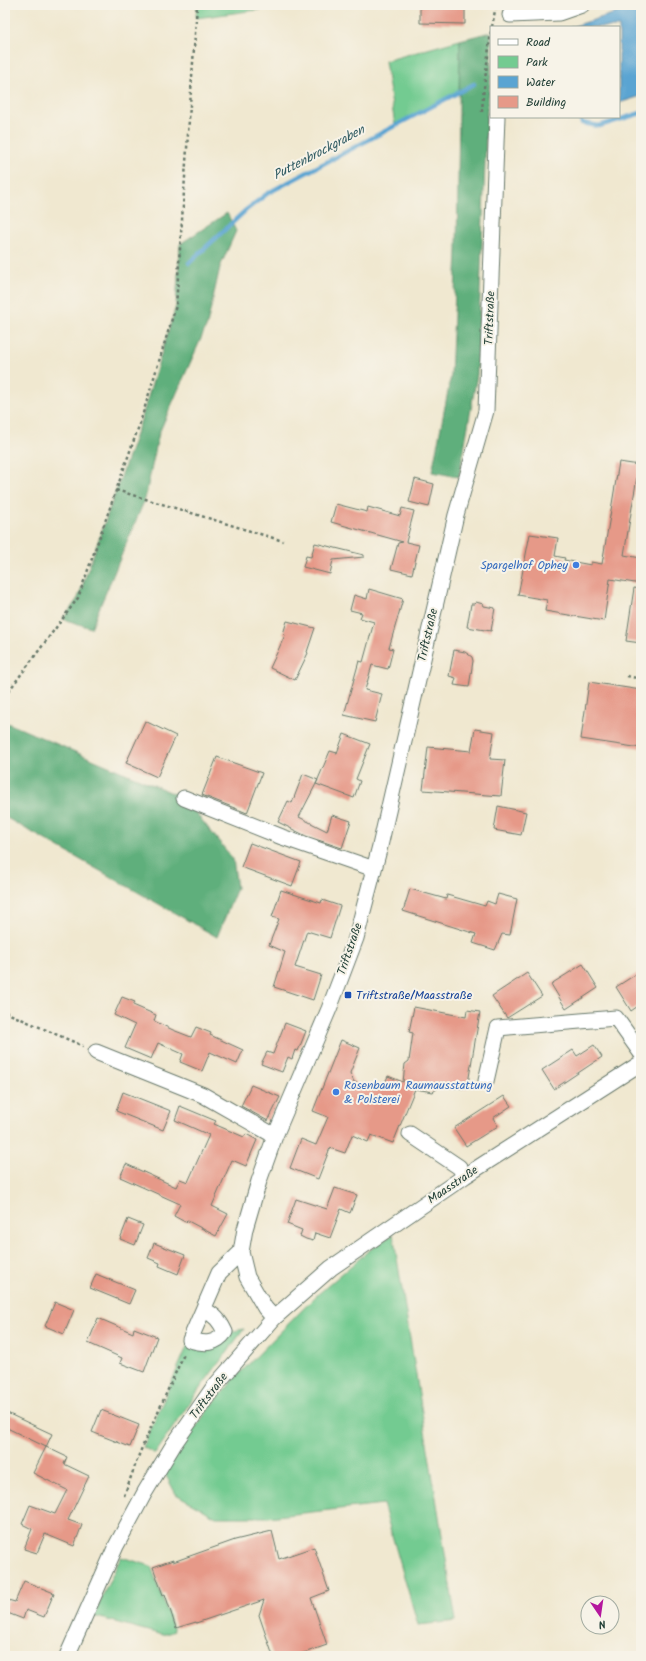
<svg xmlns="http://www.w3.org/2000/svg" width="646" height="1661" viewBox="0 0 646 1661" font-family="Kalam,sans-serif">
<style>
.green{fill:#73cb91;stroke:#498462}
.forest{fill:#5eaf7b;stroke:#3e7658}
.water{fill:#5aa4d2;stroke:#3c7083}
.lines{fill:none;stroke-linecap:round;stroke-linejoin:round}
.stream{stroke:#5aa4d2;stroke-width:4.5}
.building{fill:#e69988}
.minor-casing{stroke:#68796b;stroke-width:17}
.path{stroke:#68796b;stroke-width:2.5;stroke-dasharray:3 3;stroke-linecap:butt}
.minor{stroke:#fff;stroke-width:15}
.shop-dot{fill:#3f7fe0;stroke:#f7f3e8;stroke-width:1.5}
.transit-dot{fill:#1a4fb4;stroke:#f7f3e8;stroke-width:1.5}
.labels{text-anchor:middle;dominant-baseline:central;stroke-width:4;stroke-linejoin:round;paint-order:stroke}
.street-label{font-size:12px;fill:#1f3d34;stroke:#f7f3e8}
.shop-label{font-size:12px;fill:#366cbe;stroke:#f7f3e8;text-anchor:end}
.transit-label{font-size:12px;fill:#164399;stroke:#f7f3e8;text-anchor:start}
.water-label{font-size:13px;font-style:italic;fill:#315c63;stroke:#f7f3e8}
</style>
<rect width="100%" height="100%" fill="#f7f3e8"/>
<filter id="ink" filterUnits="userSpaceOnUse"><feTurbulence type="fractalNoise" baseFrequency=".025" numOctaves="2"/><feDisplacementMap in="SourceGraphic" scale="8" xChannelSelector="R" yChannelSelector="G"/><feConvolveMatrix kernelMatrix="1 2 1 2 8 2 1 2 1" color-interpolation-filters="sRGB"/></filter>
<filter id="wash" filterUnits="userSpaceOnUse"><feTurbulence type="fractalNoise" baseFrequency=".012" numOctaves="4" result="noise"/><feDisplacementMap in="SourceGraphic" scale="16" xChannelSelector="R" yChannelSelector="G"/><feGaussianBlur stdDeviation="0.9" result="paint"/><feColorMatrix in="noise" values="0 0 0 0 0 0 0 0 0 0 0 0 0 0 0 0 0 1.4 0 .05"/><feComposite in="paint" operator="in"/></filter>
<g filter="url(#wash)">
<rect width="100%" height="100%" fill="#f0e8d0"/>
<path class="green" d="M197,5H295L196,18Z
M460,40L459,91L395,125L385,61Z
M393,1234L456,1621L418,1625L383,1504L268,1517H216L176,1494L164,1472L208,1410L236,1377L316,1296L367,1252Z
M244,1329L195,1395L155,1454L143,1447L190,1340Z
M121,1557L151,1566L174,1631L163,1635L93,1616Z"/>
<path class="forest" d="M491,32V75L487,110L477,375L459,477L432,472L451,376L457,251L460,40Z
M227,213L236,231L220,267L207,325L159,433L145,499L91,628L63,619L78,598L140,423L176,306L180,244Z
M5,722L184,798L233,859L237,888L217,937L5,817Z"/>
<path class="water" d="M641,5V96L619,103V27H571Z"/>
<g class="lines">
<path class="stream" d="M580,117L582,123L599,126L641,113
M189,263L246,210L268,193L474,84"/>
</g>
<g id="blocks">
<path class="building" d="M420,5H465V24L420,23Z
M619,462L639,465L624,555L641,558V584L610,579L604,621L545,611L547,600L518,595L530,534L558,538L555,556L565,558L564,560L591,565V562L602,564Z
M415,479L434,484L429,507L409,502Z
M336,504L367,512L368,507L400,516L402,508L414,511L406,542L419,545L412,574L391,569L398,543L403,542L331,522Z
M315,543L364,555V557L333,560L330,574L303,567L306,556L311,557Z
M634,588L641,589V643L626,641Z
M369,589L403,599L389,648L393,649L388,669L372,665L365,690L382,694L375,722L344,715L359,661L363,662L374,622L360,618L362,613L350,610L354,595L367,599Z
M476,602L483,604L484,606L495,608L491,631L467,627L471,604H474Z
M287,621L315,628L307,652L308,653L295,680L270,668L285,635L283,634Z
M454,650L465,652L472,657L473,661L469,687L454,685L456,678L449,676Z
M589,682L641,690V748L581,739Z
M145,721L176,736L157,777L126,763Z
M475,729L494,732L490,759L505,760L501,796L423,790L428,747L471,751Z
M344,734L370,744L356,779L360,781L354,798L316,784L330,751L337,753Z
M217,757L262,773L247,813L202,795Z
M303,774L318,780L299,817L327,831L332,815L351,821L342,848L306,836L278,822L288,801L292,803Z
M498,806L526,812L521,835L494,830Z
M250,843L301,862L292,886L241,867Z
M410,889L446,899L447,895L485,906L487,901L495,904L498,894L517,899L510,935L502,934L495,950L473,943L476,934L403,911Z
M281,890L321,903L322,900L340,906L330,938L307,931L295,967L321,975L313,1000L274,987L285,952L269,945L279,919L272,917Z
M583,964L598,988L566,1009L551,984Z
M641,971V1004L631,1011L616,987Z
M527,973L542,996L507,1018L492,996Z
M122,997L135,1002L133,1005L156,1015L154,1021L173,1030L191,1037L196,1027L211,1033L210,1035L243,1050L237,1064L210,1052L202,1071L180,1062L183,1054L158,1043L151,1059L125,1048L135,1025L114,1015Z
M414,1007L466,1017L467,1010L480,1012L467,1089L439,1087L433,1092L415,1089L393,1143L371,1135L368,1142L352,1135L345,1153L330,1148L318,1179L290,1168L301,1139L316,1145L328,1117L313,1111L341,1040L360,1048L350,1073L354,1082L375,1089L384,1085L388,1076L403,1082L405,1064L409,1061L413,1033L409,1032Z
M285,1023L306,1031L298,1051L295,1050L292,1059L288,1057L282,1072L261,1064L267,1052L273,1054Z
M594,1045L602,1057L554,1089L542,1070L573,1050L577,1056Z
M251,1085L280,1097L268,1121L241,1106Z
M123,1092L171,1111L163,1130L116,1111Z
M504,1096L511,1106L493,1118L498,1126L466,1146L454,1128Z
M180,1106L216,1121L214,1124L244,1137L246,1134L257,1140L246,1166L232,1160L212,1206L228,1214L216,1236L188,1221L185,1222L174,1216L180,1204L120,1177L126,1164L176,1187L180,1179L188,1182L209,1135L175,1120Z
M335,1188L357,1195L350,1213L341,1209L330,1238L315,1233L313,1241L306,1239L300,1236L302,1230L287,1224L296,1199L327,1209Z
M128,1219L143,1225L135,1245L120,1239Z
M154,1243L185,1255L178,1274L159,1266L160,1263L148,1258Z
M96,1274L135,1290L129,1304L90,1288Z
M55,1302L74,1310L64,1334L45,1326Z
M98,1318L133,1333L134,1328L157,1337L144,1372L120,1363L122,1358L88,1343Z
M101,1410L139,1425L130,1447L92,1432Z
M5,1412L52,1434L46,1447L5,1427Z
M46,1447L67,1457L64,1464L89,1476L68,1520L82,1525L74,1546L45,1534L37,1553L24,1549L32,1529L22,1524L30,1505L55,1514L67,1490L33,1473Z
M272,1531L279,1559L314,1547L329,1591L311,1598L327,1645L295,1656H273L259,1615L264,1600L196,1623V1622L176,1628L165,1594L163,1595L153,1567L173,1560V1562L235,1540Z
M24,1581L54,1593L44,1617L26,1610L23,1619L5,1612L8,1600L15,1602Z"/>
</g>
</g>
<g filter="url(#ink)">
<use href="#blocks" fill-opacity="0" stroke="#68796b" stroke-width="1"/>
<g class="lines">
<g class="minor-casing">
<path id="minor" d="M510,15L559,13L582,5
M184,798L282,837L374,869
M96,1052L203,1095L275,1136
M486,1081L498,1028L616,1018L641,1053
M410,1134L459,1167L465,1176
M204,1310C215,1315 220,1321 225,1332C216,1345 204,1344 190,1340L219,1273L241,1252
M274,1318L265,1308L247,1277L241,1252L245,1229L259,1181L275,1136L329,1009L356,938L380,846L456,515L486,411L497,117
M67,1656L116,1546L145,1492L174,1444L213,1388L274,1318L331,1268L465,1176L641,1063"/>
</g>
<path class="path" d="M492,27L496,5
M482,112L483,96L491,31
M116,490L283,541
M627,676L641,679
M5,696L78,598L140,423L176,306L197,5
M5,1012L83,1046
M124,1496L140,1452L184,1354"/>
<use href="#minor" class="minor"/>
</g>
</g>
<g class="shop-dot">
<circle cx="576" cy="565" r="4"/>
<circle cx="336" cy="1092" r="4"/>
</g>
<rect class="transit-dot" x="344" y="991" width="8" height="8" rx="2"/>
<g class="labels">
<g class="street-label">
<text transform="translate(490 318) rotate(-88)">Triftstraße</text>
<text transform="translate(428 635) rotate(-77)">Triftstraße</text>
<text transform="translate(350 949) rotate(-71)">Triftstraße</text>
<text transform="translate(453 1185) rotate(-34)">Maasstraße</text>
<text transform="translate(209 1396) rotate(-53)">Triftstraße</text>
</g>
<g class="shop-label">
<text x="568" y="565">Spargelhof Ophey</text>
<text x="344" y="1085" text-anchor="start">Rosenbaum Raumausstattung<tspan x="344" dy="14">&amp; Polsterei</tspan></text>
</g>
<g class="transit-label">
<text x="356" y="995">Triftstraße/Maasstraße</text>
</g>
<g class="water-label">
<text transform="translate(319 153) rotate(-28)">Puttenbrockgraben</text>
</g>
</g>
<rect width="646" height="1661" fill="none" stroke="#f7f3e8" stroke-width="20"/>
<rect x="490" y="26" width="130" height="92" fill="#f7f3e8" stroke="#a1aaa0"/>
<rect x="498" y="39" width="20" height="6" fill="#ffffff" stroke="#a1aaa0"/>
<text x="526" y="46" font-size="12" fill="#1f3d34">Road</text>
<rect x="498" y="56" width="20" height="12" fill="#73cb91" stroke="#a1aaa0"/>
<text x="526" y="66" font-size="12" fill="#1f3d34">Park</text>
<rect x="498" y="76" width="20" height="12" fill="#5aa4d2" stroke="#a1aaa0"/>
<text x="526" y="86" font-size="12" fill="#1f3d34">Water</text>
<rect x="498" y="96" width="20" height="12" fill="#e69988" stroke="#a1aaa0"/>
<text x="526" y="106" font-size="12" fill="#1f3d34">Building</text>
<g transform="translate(600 1615) rotate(167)"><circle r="19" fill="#f7f3e8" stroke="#a1aaa0"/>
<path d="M0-3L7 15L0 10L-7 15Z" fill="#b5179e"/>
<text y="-6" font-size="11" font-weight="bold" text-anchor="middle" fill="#1f3d34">N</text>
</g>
</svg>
